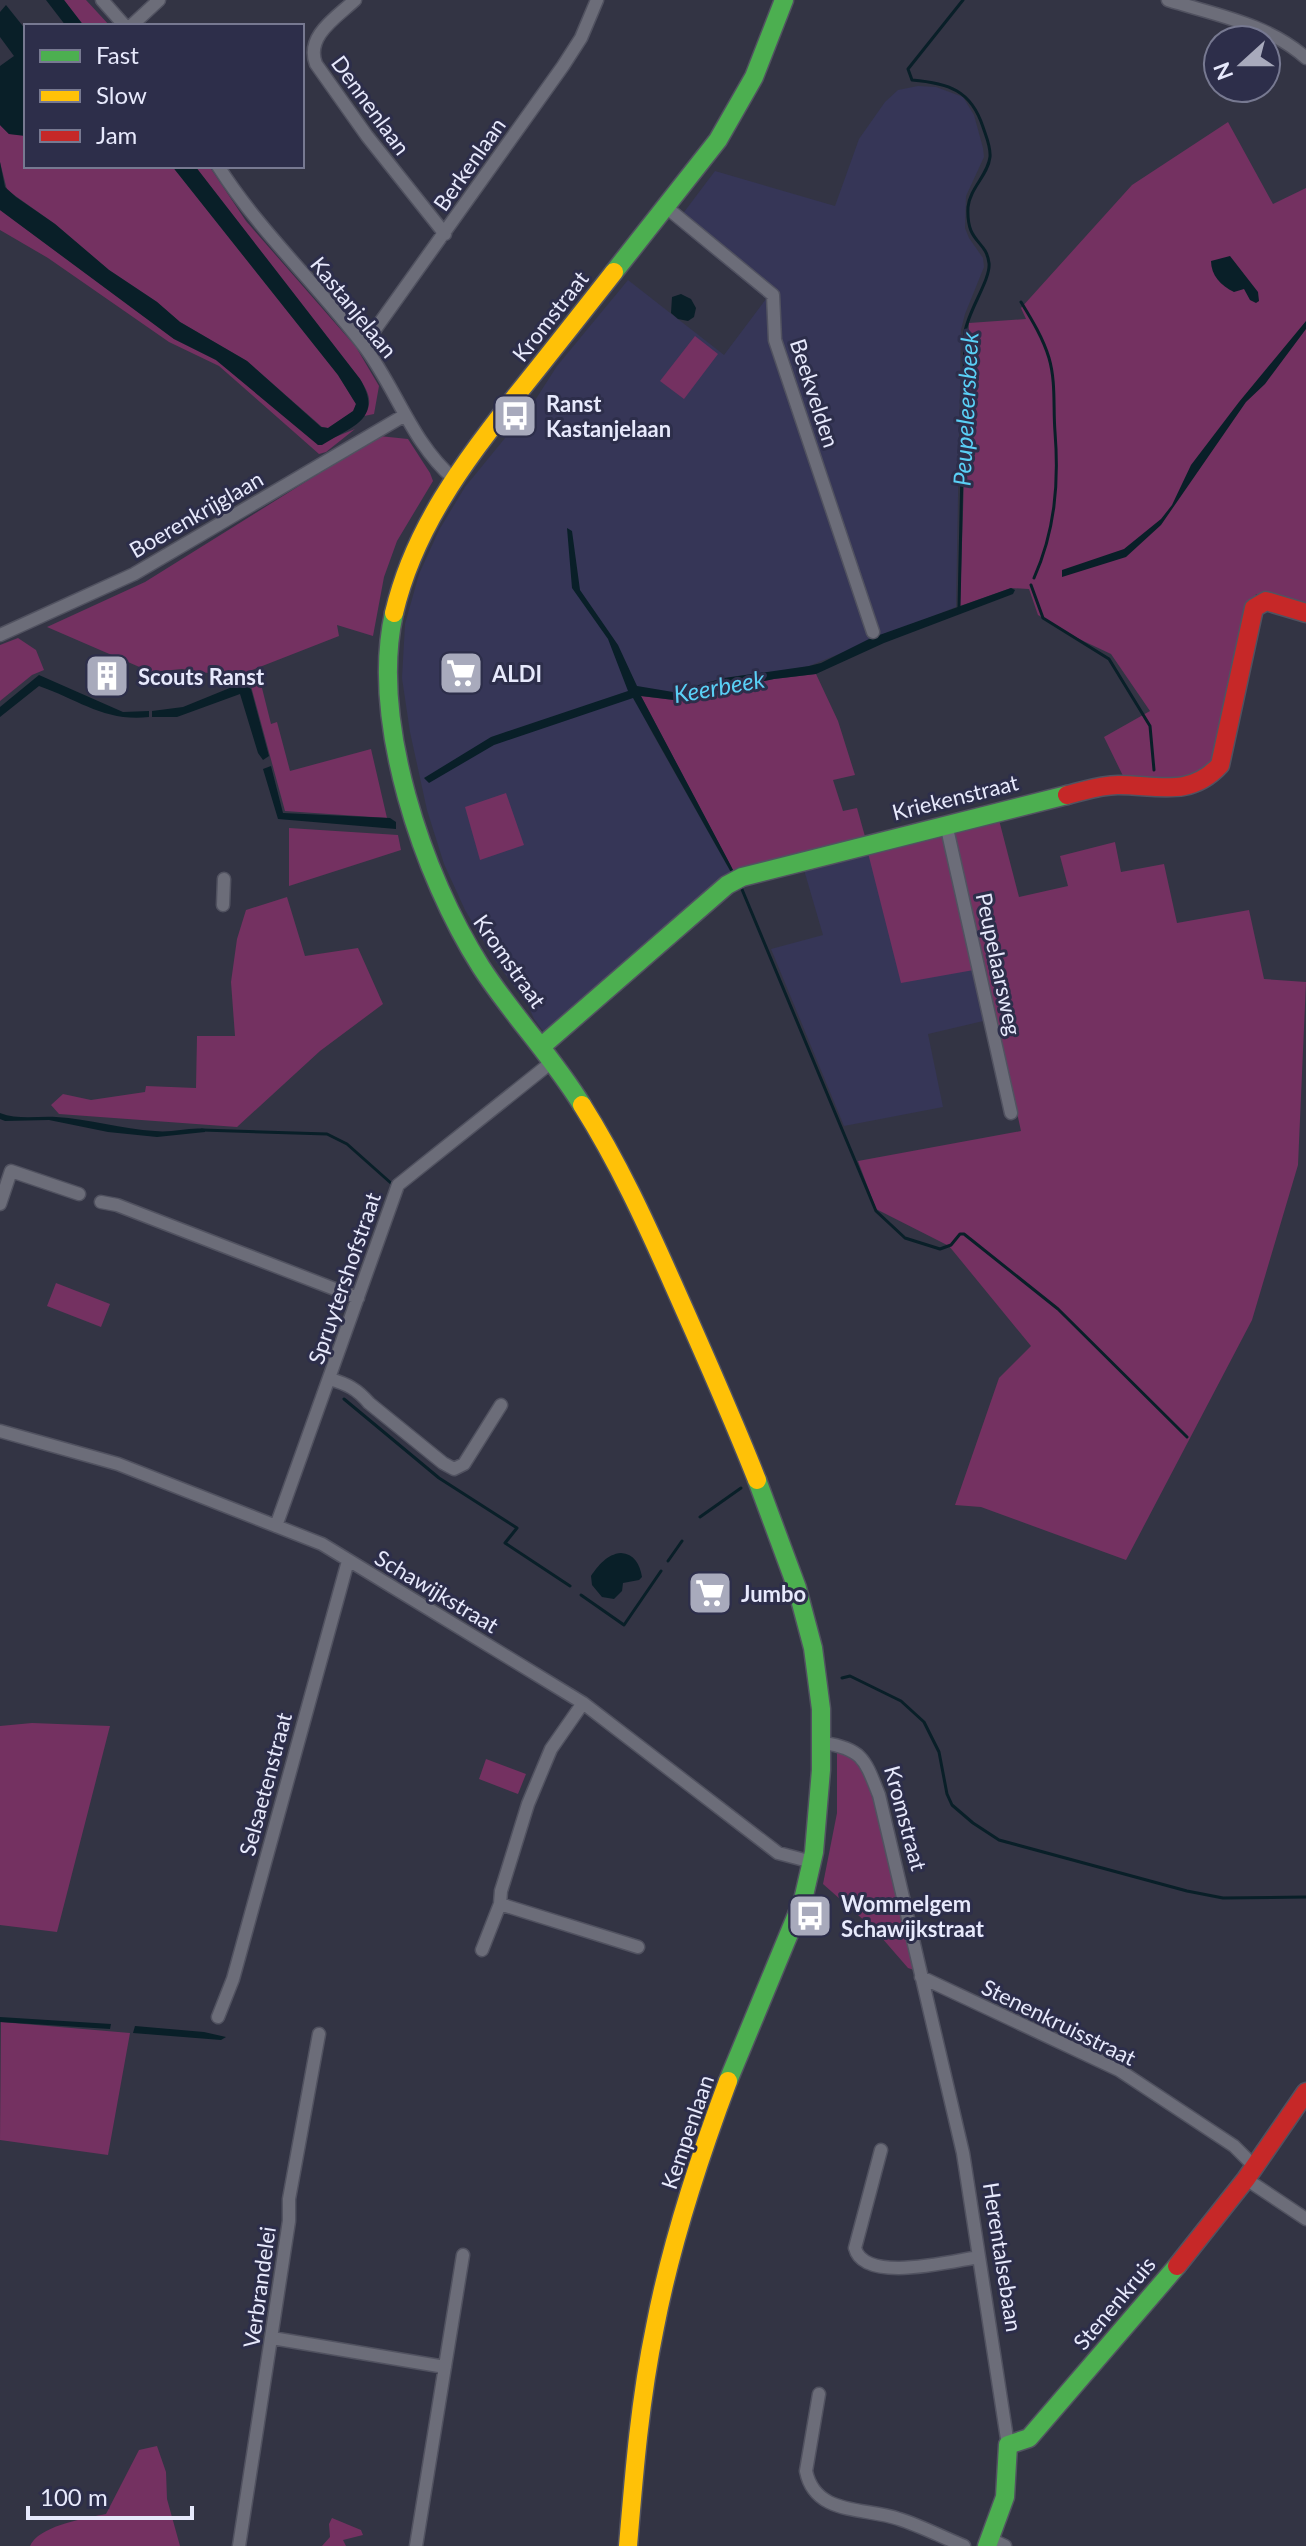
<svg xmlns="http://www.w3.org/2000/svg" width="1306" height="2546" viewBox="0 0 1306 2546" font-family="Lato,sans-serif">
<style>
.built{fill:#363657}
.green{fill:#743161}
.water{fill:#091f28}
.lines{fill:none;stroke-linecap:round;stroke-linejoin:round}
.stream{stroke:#091f28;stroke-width:3}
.street-casing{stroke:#515260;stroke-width:15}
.fast-casing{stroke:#515260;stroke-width:21}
.slow-casing{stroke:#515260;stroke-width:21}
.jam-casing{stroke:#515260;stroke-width:21}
.street{stroke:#6c6d79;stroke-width:12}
.fast{stroke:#4caf50;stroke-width:18}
.slow{stroke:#ffc107;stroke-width:18}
.jam{stroke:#c62828;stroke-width:18}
.labels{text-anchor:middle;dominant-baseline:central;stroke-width:6;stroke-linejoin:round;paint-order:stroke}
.street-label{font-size:22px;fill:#e7e9fc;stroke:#2d2e4a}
.poi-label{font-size:22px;font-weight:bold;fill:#e7e9fc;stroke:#2d2e4a;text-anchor:start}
.water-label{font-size:24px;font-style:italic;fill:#5ad0f6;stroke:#2d2e4a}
</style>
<rect width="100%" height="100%" fill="#333444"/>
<path class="built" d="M918,86L936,87L963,97L974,115L983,148L984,157L966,196L965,228L969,238L983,258L984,267L965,314L961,330L956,607L809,666L670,696L657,690L639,688L638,704L650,729L732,874L546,1035L534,1019L528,1005L494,959L465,910L444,864L427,810L410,732L402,678L405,624L419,574L439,530L465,487L532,405L557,366L628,280L724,355L766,299L675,224L715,171L835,206L859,139L885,102L898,90Z
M866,844L979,968H985L996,1018L928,1034L943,1107L844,1126L771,949L823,935L802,863Z"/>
<path class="green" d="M64,0H86L110,26H84Z
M1228,122L1273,204L1306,188V607L1256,594L1216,761L1202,779L1125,780L1104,737L1150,711L1111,654L1077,638L1038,615L1029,589L1011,588L960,606L969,323L1026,319L1021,308L1132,185Z
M0,125L9,134L26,135V166H172L338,375L356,404L354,411L328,428L322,427L247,361L180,322L157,302L109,270L55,224L7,190L0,162Z
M195,166H209L246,221L356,347L379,386L374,414L364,416C374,402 368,392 360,379Z
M0,210L174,339L216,360L318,444L355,429L326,452L319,454L219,366L169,342L48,258L0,230Z
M695,336L718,354L684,399L660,381Z
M379,436L408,439L430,473L433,481L397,541L384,577L373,636L337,625L339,636L234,677L182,669L151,672L47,627L145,582Z
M18,638L36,650L44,670L32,675L0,701V645Z
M816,674L838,721L855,775L833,780L843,811L857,808L866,840L734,872L641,696L674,700L774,679Z
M261,684L271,724L277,722L290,771L371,749L387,818L285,811L251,686Z
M506,793L524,845L480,860L465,807Z
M998,816L1019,897L1068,886L1060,856L1115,842L1121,872L1164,864L1177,923L1249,910L1264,979L1306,982L1298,1165L1252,1320L1126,1560L981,1507L955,1505L999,1378L1031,1346L949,1246L876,1209L858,1161L1021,1131L985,968L901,983L867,849Z
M289,828L398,835L401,850L289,886Z
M287,897L305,956L358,948L383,1004L320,1051L237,1127L59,1114L51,1105L63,1094L91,1100L145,1092L146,1086L196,1088L197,1036H235L231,982L237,939L246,910Z
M56,1283L110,1304L101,1327L47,1306Z
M32,1723L110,1726L57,1932L0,1925V1726Z
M841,1751L860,1764L874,1802L914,1970L908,1968L875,1930L823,1884L837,1813V1753Z
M486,1759L526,1774L518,1794L479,1779Z
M1,2022L130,2033L108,2155L0,2140Z
M157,2446L166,2472L167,2499L180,2546H30C38,2526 86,2518 106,2514L139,2450Z
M332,2518L361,2530L363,2535L343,2540L346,2546H322L330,2537L329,2524Z"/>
<path class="water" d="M46,0H64L84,26H66Z
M6,5L26,30L25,136L9,134L0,125V66L14,56L0,37V12Z
M0,162L5,187L16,197L55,224L109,270L157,302L180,322L247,361L321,427L328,428L353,411L356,404L338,375L172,166H195L360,379C384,419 352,426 322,445H318L216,360L174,339L0,210Z
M1230,256L1258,292L1259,301L1256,303L1250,300L1244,289L1234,292C1221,286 1211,275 1211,261Z
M681,294L691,299L696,308L694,317L688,321L678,319L671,313L672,297Z
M1306,321V329L1265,384L1246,402L1161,525L1126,557L1062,577V570L1124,549L1161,519L1172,505L1191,465L1239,402Z
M567,528L572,531L580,590L618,645L637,686L673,692L724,678L809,666L821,663L871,638L1011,588L1015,590L1013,594L884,643L816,674L774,679L674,700L641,696L730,864L734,872L732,874L633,698L494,745L429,783L424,778L491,737L628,691L608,639L572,588Z
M39,675L123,712L149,711V717C105,722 79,700 39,686L0,717V707Z
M242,683L251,689L269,756L263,760L258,753L240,694L177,717H152V711L183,707Z
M271,766L283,813L390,818L396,822V829L278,819L263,769Z
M0,1113C18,1120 37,1116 56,1117C89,1119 122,1129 155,1131C172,1133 189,1127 205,1129V1132L157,1137L108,1132L49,1120L5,1121L0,1119Z
M621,1553C634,1554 640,1564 642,1577L639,1580L623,1583L622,1591L614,1599L602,1597L592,1585L591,1576C598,1566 607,1554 621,1553Z
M0,2017L111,2024L110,2029L0,2022Z
M135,2026L204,2032L226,2037L221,2040L133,2033Z"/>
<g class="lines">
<path class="stream" d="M1021,302C1032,320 1043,338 1049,358C1056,382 1053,407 1055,432C1059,483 1055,531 1034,578
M1031,585L1043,618L1109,659L1150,726L1154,770
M959,607L965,332C968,311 991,279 989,263C986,239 966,244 968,207C970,188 988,175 990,157C991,147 986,136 983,127C971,90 948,83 912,80L908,69L963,0
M741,887L876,1211L905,1238L940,1249L951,1245L960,1234H964L1058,1309L1187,1437
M202,1130L327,1134L347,1144L392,1184
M344,1399L439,1478L517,1528L505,1543L570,1586
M700,1517L741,1488
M668,1561L682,1541
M581,1595L624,1625L661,1571
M842,1678L850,1676L901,1701L924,1722L939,1752L947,1794L952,1805L973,1823L999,1840L1187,1891L1223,1898L1306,1897"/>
<g class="street-casing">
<path id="street" d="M102,0L125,26
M355,0C337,17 305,36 316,64L367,136L445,234
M1168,0C1216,15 1268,24 1306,58
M131,26L159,0
M218,166C260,232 317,284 364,346C396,388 412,443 453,478
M666,207L773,295L775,340L873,632
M364,345L563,66L581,38L597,0
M0,635L134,574L405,415
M946,824L1011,1113
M223,905L224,879
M101,1202L117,1205L358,1298
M0,1204L11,1171L79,1194
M330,1379C347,1384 357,1389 369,1403L443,1463L454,1469L464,1464L501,1405
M0,1431L118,1464L322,1544L583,1703L778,1853L812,1862
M276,1526L398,1185L553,1061
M824,1743C863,1749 865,1760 879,1795L963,2153L1008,2445
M500,1904L638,1947
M482,1950L500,1904L501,1891L528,1804L551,1749L583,1703
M921,1977L1119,2070L1234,2146L1254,2166
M218,2017L233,1979L348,1561
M881,2150L855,2248C864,2284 952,2261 979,2257
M1246,2179L1306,2219
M272,2338L445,2367
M819,2394L806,2471C815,2516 865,2507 899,2519C921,2526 942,2537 964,2546
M990,2539L1005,2546
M239,2546L289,2221V2199L319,2034
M416,2546L463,2255"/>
</g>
<g class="fast-casing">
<path id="fast" d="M614,272L718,140L754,77L784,0
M394,613C370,721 423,876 481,967C512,1015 552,1056 582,1105
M542,1046L727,885L742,877L1067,795
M728,2081L803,1900L814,1852L821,1770V1709L813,1648L797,1588L757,1480
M987,2546L1005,2497L1008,2445L1029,2438L1177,2266"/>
</g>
<g class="slow-casing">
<path id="slow" d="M394,613C414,528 463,464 515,397C548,356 581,314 614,272
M582,1105C618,1162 646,1223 673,1284C702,1349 731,1414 757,1480
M628,2546C634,2473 640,2399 655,2327C671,2243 698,2161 728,2081"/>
</g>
<g class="jam-casing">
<path id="jam" d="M1067,795C1084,791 1100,785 1118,785C1157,785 1190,798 1220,765L1254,608L1266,601L1306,613
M1177,2266L1246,2179L1306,2092"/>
</g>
<use href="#street" class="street"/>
<use href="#fast" class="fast"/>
<use href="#slow" class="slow"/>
<use href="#jam" class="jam"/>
</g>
<defs>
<g id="bus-square" transform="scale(2.3)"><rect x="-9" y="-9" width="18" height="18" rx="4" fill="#a8aabc" stroke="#2d2e4a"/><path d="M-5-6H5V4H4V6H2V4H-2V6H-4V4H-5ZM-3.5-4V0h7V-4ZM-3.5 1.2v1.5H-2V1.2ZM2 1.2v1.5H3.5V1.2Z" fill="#fff"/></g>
<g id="supermarket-square" transform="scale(2.3)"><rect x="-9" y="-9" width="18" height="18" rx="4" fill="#a8aabc" stroke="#2d2e4a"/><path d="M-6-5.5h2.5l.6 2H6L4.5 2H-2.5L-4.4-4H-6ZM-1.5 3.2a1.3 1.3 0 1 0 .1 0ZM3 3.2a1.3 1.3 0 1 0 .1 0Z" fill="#fff"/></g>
<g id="building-square" transform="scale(2.3)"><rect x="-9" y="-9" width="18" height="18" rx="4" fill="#a8aabc" stroke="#2d2e4a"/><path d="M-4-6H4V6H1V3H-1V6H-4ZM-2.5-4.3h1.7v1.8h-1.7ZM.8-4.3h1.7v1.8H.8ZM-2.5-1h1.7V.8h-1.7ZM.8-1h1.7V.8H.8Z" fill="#fff"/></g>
</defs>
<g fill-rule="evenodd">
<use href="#bus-square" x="515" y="416"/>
<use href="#supermarket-square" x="461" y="673"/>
<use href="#building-square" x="107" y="676"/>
<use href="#supermarket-square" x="710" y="1593"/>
<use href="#bus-square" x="810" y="1916"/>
</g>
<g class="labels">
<g class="street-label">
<text transform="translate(371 105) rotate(54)">Dennenlaan</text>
<text transform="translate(469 164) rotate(-55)">Berkenlaan</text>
<text transform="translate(354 307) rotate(51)">Kastanjelaan</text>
<text transform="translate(550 316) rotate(-52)">Kromstraat</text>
<text transform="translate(815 393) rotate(72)">Beekvelden</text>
<text transform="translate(196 514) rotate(-30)">Boerenkrijglaan</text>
<text transform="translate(955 797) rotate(-14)">Kriekenstraat</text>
<text transform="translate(510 961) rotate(55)">Kromstraat</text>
<text transform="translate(999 964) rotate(78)">Peupelaarsweg</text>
<text transform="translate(344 1278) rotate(-71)">Spruytershofstraat</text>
<text transform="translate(437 1591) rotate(31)">Schawijkstraat</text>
<text transform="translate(265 1784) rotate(-75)">Selsaetenstraat</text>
<text transform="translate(906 1818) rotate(75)">Kromstraat</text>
<text transform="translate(1059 2022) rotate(26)">Stenenkruisstraat</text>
<text transform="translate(687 2132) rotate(-71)">Kempenlaan</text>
<text transform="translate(1003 2257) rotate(81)">Herentalsebaan</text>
<text transform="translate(259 2287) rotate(-82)">Verbrandelei</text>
<text transform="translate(1114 2303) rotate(-50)">Stenenkruis</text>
</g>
<g class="poi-label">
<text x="546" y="403">Ranst<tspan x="546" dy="25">Kastanjelaan</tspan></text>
<text x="492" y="673">ALDI</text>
<text x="138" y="676">Scouts Ranst</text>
<text x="741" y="1593">Jumbo</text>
<text x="841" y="1903">Wommelgem<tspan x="841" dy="25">Schawijkstraat</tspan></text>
</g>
<g class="water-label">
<text transform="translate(965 409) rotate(-87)">Peupeleersbeek</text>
<text transform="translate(719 686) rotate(-10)">Keerbeek</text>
</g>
</g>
<rect x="24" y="24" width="280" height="144" fill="#2d2e4a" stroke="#777991" stroke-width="2"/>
<rect x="40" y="50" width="40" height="12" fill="#4caf50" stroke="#777991" stroke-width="2"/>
<text x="96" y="64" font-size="24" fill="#e7e9fc">Fast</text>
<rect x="40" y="90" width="40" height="12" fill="#ffc107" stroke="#777991" stroke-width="2"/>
<text x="96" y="104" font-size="24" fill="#e7e9fc">Slow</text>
<rect x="40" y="130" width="40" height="12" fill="#c62828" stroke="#777991" stroke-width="2"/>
<text x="96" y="144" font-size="24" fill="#e7e9fc">Jam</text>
<g transform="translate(1242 64) rotate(249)"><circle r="38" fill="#2d2e4a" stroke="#777991" stroke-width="2"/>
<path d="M0-6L14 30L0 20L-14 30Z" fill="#a8aabc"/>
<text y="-12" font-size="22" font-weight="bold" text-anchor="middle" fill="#e7e9fc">N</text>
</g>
<path d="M28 2506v12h164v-12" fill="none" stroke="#e7e9fc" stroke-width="4"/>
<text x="40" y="2506" font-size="24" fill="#e7e9fc" stroke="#2d2e4a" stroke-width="6" paint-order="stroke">100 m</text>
</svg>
